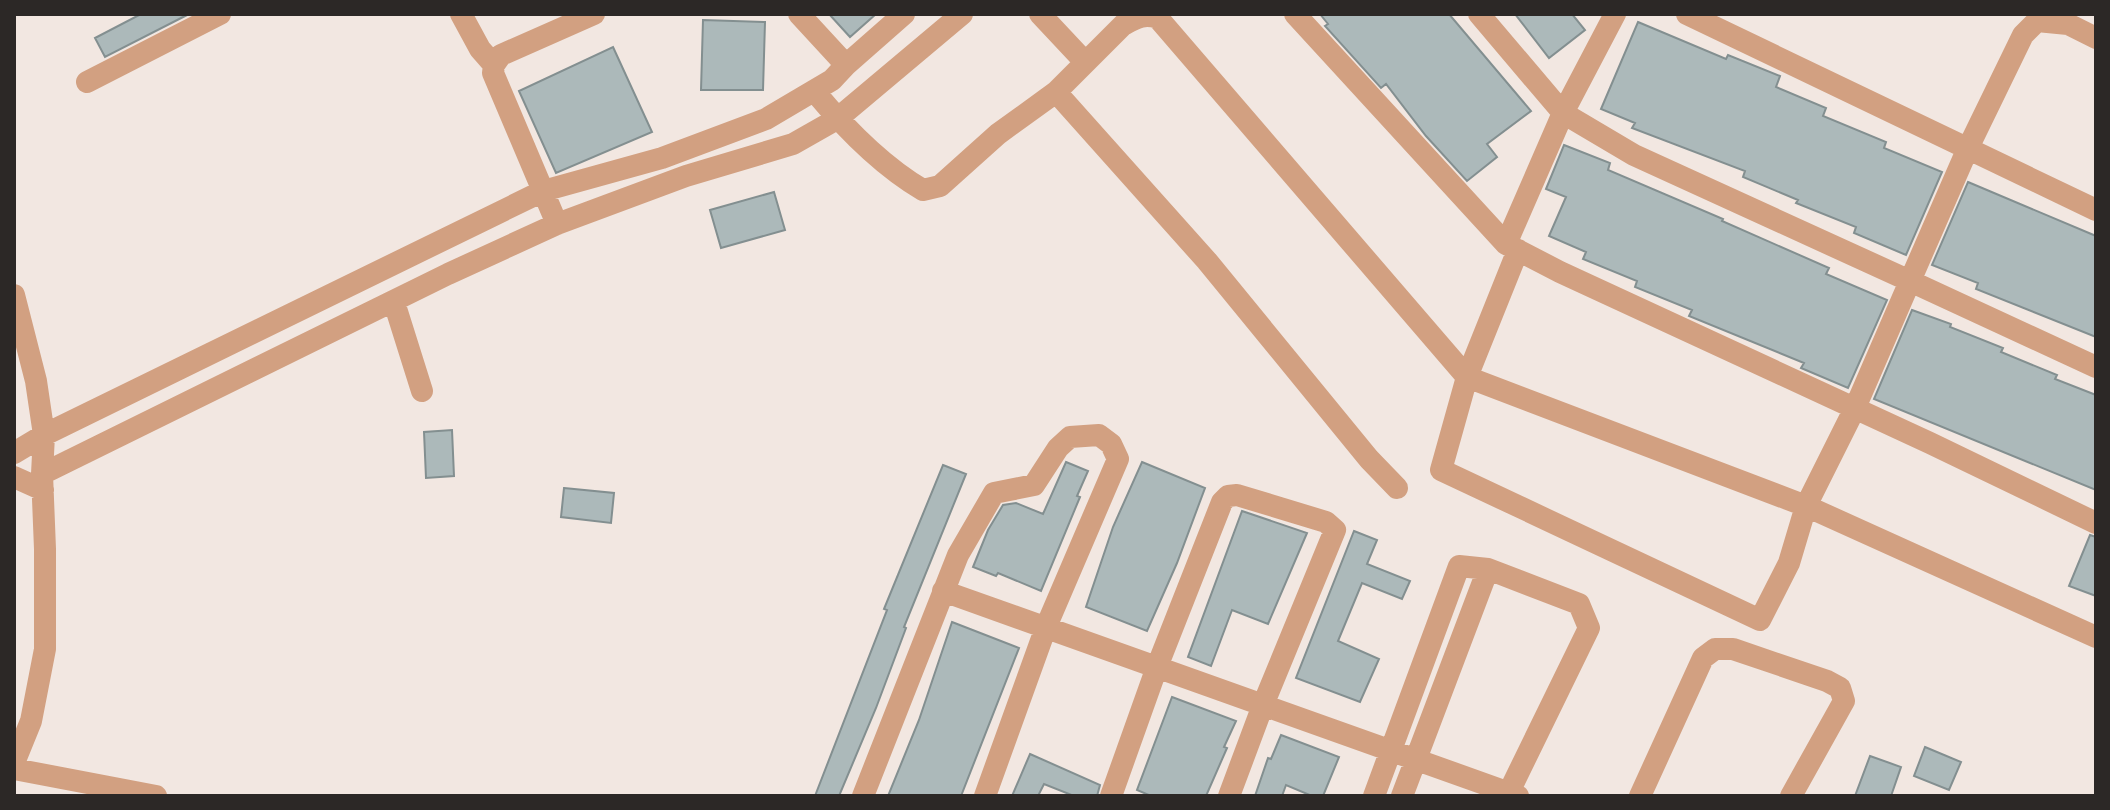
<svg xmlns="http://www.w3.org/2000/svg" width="2110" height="810" viewBox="0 0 2110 810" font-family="'Varela Round',sans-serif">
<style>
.building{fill:#acb9ba;stroke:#838f90;stroke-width:2}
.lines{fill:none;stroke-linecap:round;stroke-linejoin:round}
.minor{stroke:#d2a081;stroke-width:22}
</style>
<rect width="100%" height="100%" fill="#f2e7e1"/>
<path class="building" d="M141,14H189L105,57L95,38Z
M829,14H876L850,37Z
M1320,14H1449L1531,111L1487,144L1497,157L1467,181L1426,136L1386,84L1381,88L1325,26L1328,24Z
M1515,14H1572L1585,30L1549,58Z
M703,20L765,22L763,90H701Z
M1638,22L1726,59L1728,55L1780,76L1776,87L1826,108L1823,116L1886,142L1884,148L1942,172L1906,255L1854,233L1856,227L1796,203L1798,200L1743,177L1745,171L1632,128L1635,123L1601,109Z
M613,47L652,132L556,173L519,91Z
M1564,145L1610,163L1608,170L1723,219L1722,221L1829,268L1826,274L1887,300L1848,388L1801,368L1804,363L1689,316L1692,310L1635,287L1637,281L1583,259L1586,252L1549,236L1566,197L1546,189Z
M1968,182L2096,236V337L1976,289L1978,283L1932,265Z
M774,192L785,230L721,248L710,210Z
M1912,310L1951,324L1950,327L2003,348L2001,352L2057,375L2055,379L2096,395V490L1874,399Z
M452,430L454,476L426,478L424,432Z
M1066,462L1088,471L1077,496L1080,497L1041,591L998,573L996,576L973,567L988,530L1003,505L1016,503L1043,514Z
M1142,462L1205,488L1177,563L1147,631L1086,607L1113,527Z
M943,465L966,474L904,627L906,628L876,708L839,796H815L887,610L884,609Z
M564,488L614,493L611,523L561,517Z
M1242,511L1307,533L1268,624L1232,610L1211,666L1188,657Z
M1354,531L1377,540L1367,564L1410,581L1402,599L1362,583L1338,641L1379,659L1360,702L1296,678Z
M2090,535L2096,537V596L2069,586Z
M952,622L1019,648L961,796H888L919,720Z
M1172,697L1236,721L1224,747L1227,748L1206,796H1151L1137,790Z
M1281,735L1339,757L1323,796H1312L1286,785L1282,796H1255L1268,758L1271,759Z
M1925,747L1961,762L1949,790L1914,776Z
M1030,754L1100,785L1097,796H1074L1044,784L1038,796H1012Z
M1870,756L1901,767L1891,796H1855Z"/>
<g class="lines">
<path class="minor" d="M461,14L480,49L494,65
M799,14L846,65
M1040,14L1085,62
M1295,14L1506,244L1560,272L1930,443L2096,523
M1479,14L1563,113L1506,244
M1687,14L2096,210
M2096,38L2068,24L2037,21L2023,35L1968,148L1910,281L2096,367
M87,82L220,14
M815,92C845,128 882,166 923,190L940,186L998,134L1056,92L1123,25C1136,18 1144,13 1158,18L1467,377L1806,506L2096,637
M1056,92L1207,261L1369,459L1397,488
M557,224L493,73L494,65L501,55L594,14
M1518,250L1467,377L1441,470L1760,620L1789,563L1806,506L1855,408L1910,281L1634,155L1563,113L1615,14
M14,295L36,381L44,435L42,474L45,549V649L31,721L14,763
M394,302L422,391
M14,453L44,435L543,191L662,158L766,119L832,80L846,65L904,14
M42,474L448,274L557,224L686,176L793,144L837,119L962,14
M14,477L43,490
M943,591L1518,796
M14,769L156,796
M863,796L958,555L994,493L1034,485L1058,448L1070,437L1099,435L1111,444L1118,459L1046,627L985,796
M1111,796L1157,667L1222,502L1228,496L1237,495L1326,522L1335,530L1263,705L1229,796
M1374,796L1459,566L1488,569L1579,604L1589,628L1507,796
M1402,796L1488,569
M1640,796L1703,658L1715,649H1733L1827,681L1840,688L1844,701L1791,796"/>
</g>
<rect width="2110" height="810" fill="none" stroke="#2c2826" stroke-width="32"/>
</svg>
